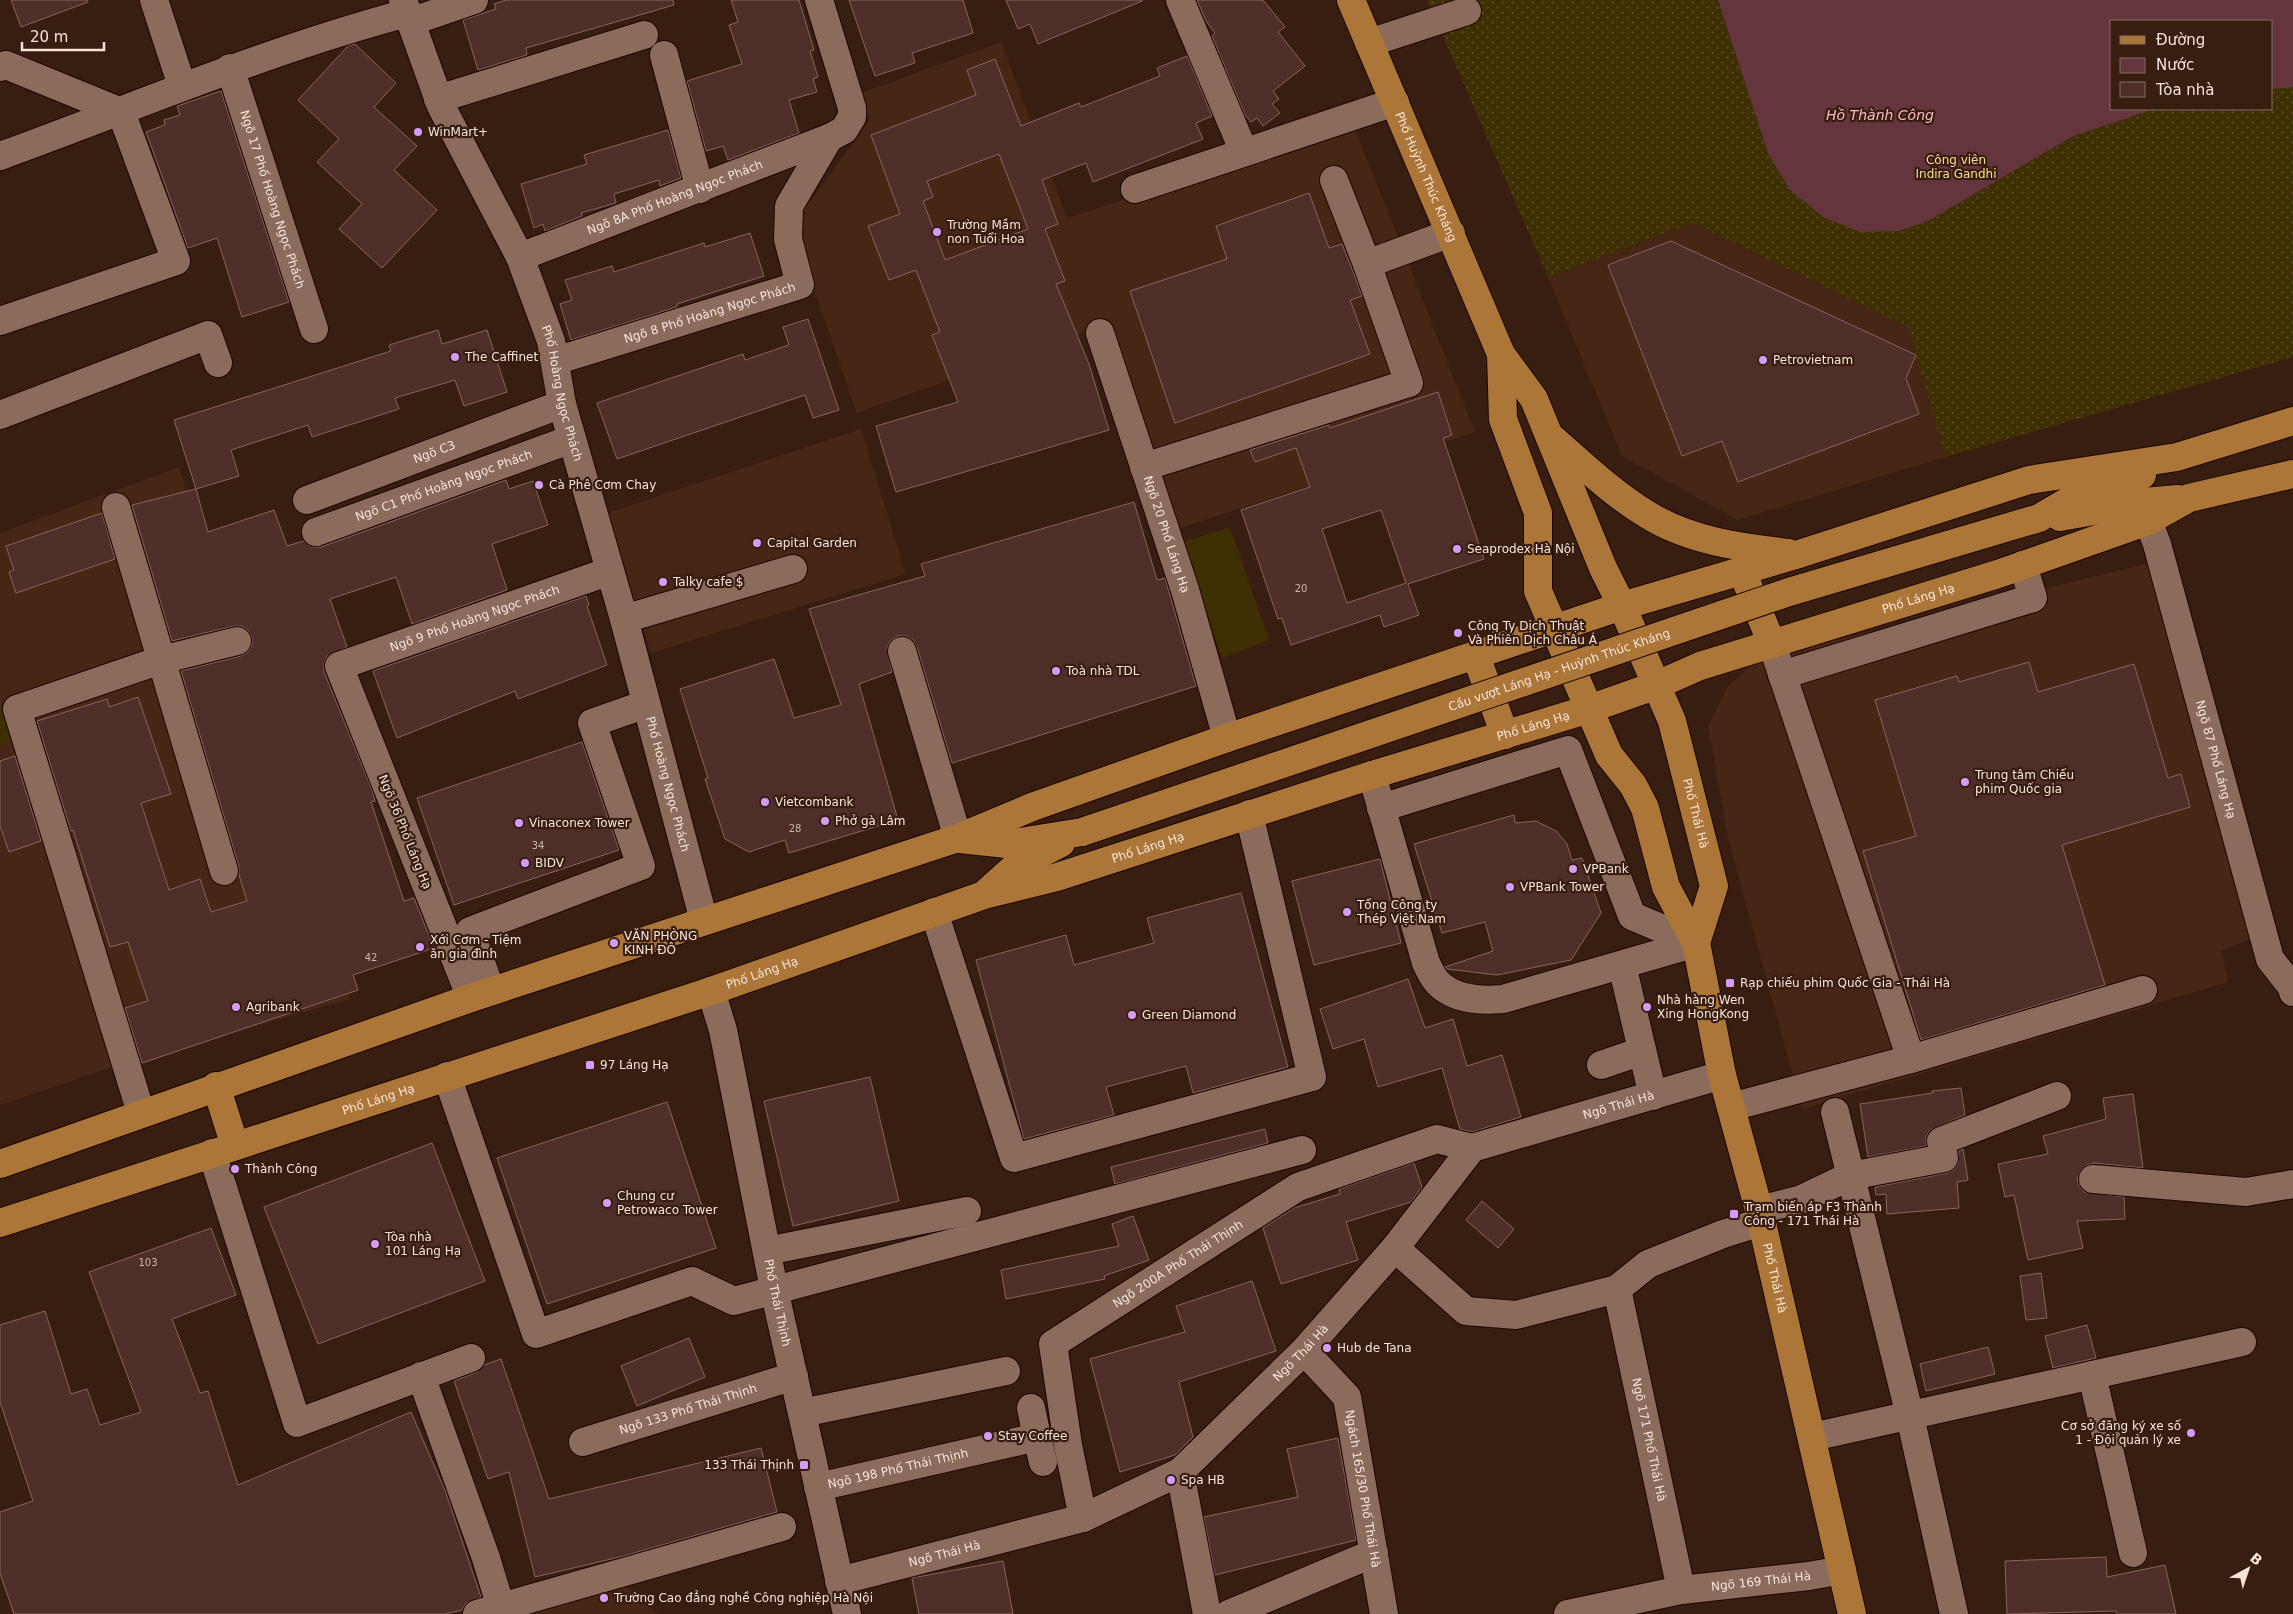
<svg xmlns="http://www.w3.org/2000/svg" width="2293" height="1614" viewBox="0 0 2293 1614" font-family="'DejaVu Sans',sans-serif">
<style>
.built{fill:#462614}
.grass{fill:url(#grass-dots);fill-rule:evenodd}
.pitch{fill:#3e2f05}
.water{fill:#65353e}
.building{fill:#4d2e29;stroke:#87645e;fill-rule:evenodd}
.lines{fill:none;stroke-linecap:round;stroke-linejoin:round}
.minor-casing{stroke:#1e0700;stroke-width:30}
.major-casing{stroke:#1e0700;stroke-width:30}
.minor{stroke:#8b6b5b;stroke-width:28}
.major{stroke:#ac7639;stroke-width:28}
.major-bridge-casing{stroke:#1e0700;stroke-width:30;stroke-linecap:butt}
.major-bridge{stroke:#ac7639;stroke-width:28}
.poi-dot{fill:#d49cfb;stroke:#381e10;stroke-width:2}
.labels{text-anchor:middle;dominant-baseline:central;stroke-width:4.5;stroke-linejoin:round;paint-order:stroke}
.number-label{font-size:10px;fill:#ccb6ae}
.poi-label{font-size:12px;fill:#f6e3da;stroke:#381e10;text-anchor:start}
.park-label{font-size:12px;fill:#fcdd92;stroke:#381e10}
.street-label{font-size:12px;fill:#f6e3da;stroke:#381e10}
.water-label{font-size:14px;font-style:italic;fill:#febac4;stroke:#381e10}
</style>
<defs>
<pattern id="grass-dots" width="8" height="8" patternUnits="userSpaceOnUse" patternTransform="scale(1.25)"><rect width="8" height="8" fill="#3e2f05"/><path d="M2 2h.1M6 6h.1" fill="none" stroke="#5a4d29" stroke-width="1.8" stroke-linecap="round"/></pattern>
</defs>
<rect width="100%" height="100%" fill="#381e10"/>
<path class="built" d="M1001,42L1067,218L1353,124L1475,432L1180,528L1106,324L857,413L799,247L805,208L870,120L861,93Z
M1693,223L1910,328L1945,457L1738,520L1622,456L1548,277Z
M861,429L906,574L651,653L607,513Z
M179,467L350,999L118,1065L0,1105V533Z
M2153,562L2253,938L2222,951L2228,982L1802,1109L1728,838L1708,726L1727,687L1759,659Z
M620,1582L658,1614H518Z"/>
<path class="grass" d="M1427,0H2293V357L1945,457L1909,328L1693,223L1548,277ZM2112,21H2272V109H2112Z"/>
<path class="pitch" d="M1230,527L1269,640L1222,658L1183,542Z
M0,707L12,740L0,744Z"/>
<path class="water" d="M1718,0H2293V87L2272,89V21H2112V109H2154L2073,136L1928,221L1898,231L1860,232L1823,217L1790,190L1768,153Z"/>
<path class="building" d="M11,0H87L88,2L21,27Z
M506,0H673L674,5L526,48L527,55L478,70L463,20L496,9L494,4Z
M731,0H799L814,50L810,51L818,77L813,79L817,92L789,100L799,133L728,160L723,146L706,151L687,81L742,64L729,25L738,22Z
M849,0H963L973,33L912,53L915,63L875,76Z
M1006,0H1142V1L1038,44L1030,24L1018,29Z
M1197,0H1263L1285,27L1278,32L1305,66L1273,91L1279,99L1272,104L1280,113L1263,126L1257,118L1251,122L1245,115L1212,36L1215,33L1206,21Z
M355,44L396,83L374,107L417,146L394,170L437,210L382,268L339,229L362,204L317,162L339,139L298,100L348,46Z
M1187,56L1212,116L1196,123L1203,139L1093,182L1086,163L1042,180L1058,224L1045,229L1065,281L1056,284L1089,364L1109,430L896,492L876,426L958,402L932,335L940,332L916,270L889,280L868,226L900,214L871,135L976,95L967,70L995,59L1021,126L1079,103L1081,107L1160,76L1157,68ZM999,154L1028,229L945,260L923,201L933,197L927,181Z
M221,91L289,302L242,317L217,238L188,248L146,132L165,125L164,120L180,115L177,106Z
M668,130L681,178L660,186L659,180L614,194L616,203L581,213L582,216L545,231L543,224L534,228L521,184L587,164L584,155Z
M1309,193L1329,248L1342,244L1352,269L1362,296L1350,300L1370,354L1175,423L1130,291L1227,259L1216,226Z
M750,233L764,276L677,304V307L571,340L560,304L572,300L565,280L612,266L614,272L704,243L705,247Z
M1671,241L1916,355L1906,378L1919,414L1738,482L1722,441L1682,456L1608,265Z
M808,319L839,410L813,418L805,395L617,459L597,403L743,354L745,360L789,345L783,327Z
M438,330L442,344L487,330L507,392L464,406L455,380L395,398L399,409L312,437L308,425L231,450L239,476L196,489L174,420L391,351L389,345Z
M1438,392L1452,435L1443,438L1484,559L1408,584L1419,615L1384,627L1380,615L1291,645L1282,618L1278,619L1241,510L1310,487L1296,448L1255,462L1250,450L1329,425L1330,428ZM1381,510L1406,583L1347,603L1322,529Z
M506,480L509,489L533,481L548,525L492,544L507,590L412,624L396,577L330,599L347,647L327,656L324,663V672L372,790L375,801L371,802L404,901L414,898L434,948L353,975L358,990L142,1063L125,1008L148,1001L128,942L110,947L73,830L71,831L37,721L107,699L109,707L138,697L171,794L141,803L169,890L200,879L211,912L247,901L239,875V867L181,671L241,656L248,652L252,646V638L248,630L241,626H234L172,641L132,505L196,489L208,532L274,510L287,546L304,541L314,547H321Z
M1134,502L1157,580L1165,578L1196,686L952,763L917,647L913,640L906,636H897L890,641L887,648L892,672L859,684L898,820L789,853L785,840L749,852L725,839L705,779L708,778L680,689L774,659L794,718L841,705L809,609L925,576L921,564Z
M102,513L115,559L16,593L9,572L14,570L6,546Z
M586,596L589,605L587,606L607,665L518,699L515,691L397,738L373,671Z
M2029,662L2038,692L2134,664L2168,778L2181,774L2190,807L2062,845L2105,985L1921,1040L1863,851L1916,836L1875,700L1957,676L1959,682Z
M582,742L619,850L454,905L417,798Z
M15,756L41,841L9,852L0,826V761Z
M1514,815L1515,823L1536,821L1556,831L1567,844L1572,860L1582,858L1601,913L1571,960L1497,975L1447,969L1445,967L1493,951L1485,922L1442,933L1414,844Z
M1380,859L1401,943L1314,965L1292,881Z
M1241,893L1288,1067L1193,1093L1186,1066L1106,1087L1114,1115L1024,1139L976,960L1066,935L1074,965L1154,943L1147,918Z
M1408,979L1425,1028L1453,1019L1467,1066L1502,1055L1521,1117L1472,1132L1460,1129L1442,1068L1378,1087L1364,1039L1333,1049L1320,1009Z
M870,1077L899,1201L793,1226L764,1101Z
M1961,1088L1965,1115L1930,1130L1926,1137V1146L1868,1157L1860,1104L1933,1093L1932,1091Z
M2133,1094L2143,1168L2094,1163L2087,1165L2081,1170L2077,1178L2079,1186L2084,1192L2124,1197L2125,1219L2077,1221L2083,1248L2028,1260L2014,1195L2005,1197L1998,1164L2048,1154L2043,1136L2106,1119L2103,1098Z
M667,1102L716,1248L547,1304L497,1158Z
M1265,1129L1268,1143L1115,1184L1111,1167Z
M432,1143L485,1281L318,1344L264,1207Z
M1963,1149L1968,1180L1957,1182L1959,1208L1887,1214L1886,1194L1876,1195L1875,1187L1947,1173L1954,1170L1958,1164L1959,1151Z
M1414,1163L1422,1187L1411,1202L1346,1222L1358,1260L1281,1284L1263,1228L1294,1208L1340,1194L1339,1189Z
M1482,1201L1514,1229L1498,1248L1466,1220Z
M1133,1216L1149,1260L1104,1276L1105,1279L1006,1299L1001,1270L1119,1246L1112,1224Z
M211,1228L236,1295L172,1319L200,1393L208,1391L238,1485L411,1412L446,1493L481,1597L466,1603L462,1610L445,1614H14L0,1573V1512L33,1501L0,1402V1325L45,1311L71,1394L87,1389L100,1425L141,1412L89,1272Z
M2041,1273L2047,1318L2026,1320L2020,1276Z
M1252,1281L1276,1351L1179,1382L1193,1437L1175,1455L1120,1472L1090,1359L1185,1332L1176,1306Z
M2087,1325L2096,1358L2053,1368L2045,1336Z
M689,1338L705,1377L637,1406L621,1366Z
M1988,1347L1995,1374L1926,1391L1920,1364Z
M501,1359L549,1499L761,1448L777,1512L624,1556L535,1577L509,1472L488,1479L454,1381L477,1372L484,1365Z
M1338,1438L1356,1540L1215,1575L1204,1517L1298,1497L1287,1449Z
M2106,1557L2107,1577L2165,1565L2176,1614H2117L2116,1611L2007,1614L2005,1561Z
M1003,1561L1013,1614H919L912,1578Z"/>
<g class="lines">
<g class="minor-casing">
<g id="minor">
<path d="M154,0L182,86"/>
<path id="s1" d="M403,0L441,106L520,257L551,341L562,404L624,619L704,921"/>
<path d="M1180,0L1244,152"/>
<path d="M410,22L474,0"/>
<path d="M1369,43L1467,11"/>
<path d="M664,55L700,189"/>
<path d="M0,67L6,65L121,112"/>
<path id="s2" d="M230,68L314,329"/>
<path d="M438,99L644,35"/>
<path d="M0,156C135,107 268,50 407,13"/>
<path d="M1334,180L1367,264"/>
<path d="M1135,189L1395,102"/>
<path id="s3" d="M520,257L829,138L844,130L852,117V108L819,0"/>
<path d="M0,321L176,261L121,112"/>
<path id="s4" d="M1100,333L1185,590L1227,738"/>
<path id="s5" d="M555,361L800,285L788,239L789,206L829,138"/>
<path d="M0,415L208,335L218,363"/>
<path d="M1144,467L1409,383L1367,264L1451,233"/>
<path id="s6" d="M307,500L562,404"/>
<path d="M116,507L224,871"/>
<path id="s7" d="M2148,521L2157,544L2270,959L2292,987L2293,992"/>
<path id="s8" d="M316,532L572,439"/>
<path d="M624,619L793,569"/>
<path d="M1772,644L1911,1059"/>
<path d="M902,651L958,838"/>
<path d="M1782,675L2033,598L2023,565"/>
<path d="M1372,775L1426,963C1429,969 1433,978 1438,983C1455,1000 1482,1001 1503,999L1696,943"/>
<path d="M1381,808L1568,750L1632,916L1696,943"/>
<path d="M934,912L1014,1158L1312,1077L1249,814"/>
<path d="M1622,965L1653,1096"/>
<path d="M491,991L470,931L641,866L592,723L646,704"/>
<path id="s9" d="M711,991L723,1030L774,1289L847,1614"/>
<path id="s10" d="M471,998L339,666L610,571"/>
<path d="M1601,1065L1642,1051"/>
<path d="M447,1076L536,1334L692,1281L734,1301L1302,1150"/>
<path d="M1731,1107L1911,1059L2143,990"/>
<path d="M1835,1112L1910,1416L1954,1614"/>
<path d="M141,1113L17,709L161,660L237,641"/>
<path d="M212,1153L297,1423L471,1358"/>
<path d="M2093,1179L2246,1192L2293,1184"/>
<path d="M1759,1210L1802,1199L1850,1176L1944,1158L1941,1141L2057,1096"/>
<path d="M1395,1248L1466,1311L1516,1315L1617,1289L1648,1264L1723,1234L1761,1222"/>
<path d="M767,1251L967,1211"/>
<path id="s11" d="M1617,1289L1681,1590"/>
<path id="s12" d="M1304,1351L1347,1397L1384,1614"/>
<path d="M2092,1375L2133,1553"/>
<path d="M421,1376L486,1558L503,1614"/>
<path d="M802,1413L1006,1371"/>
<path d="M1037,1437L1043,1462"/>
<path d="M1812,1437L2242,1342"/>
<path id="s13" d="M583,1442L794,1376"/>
<path d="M1180,1472L1207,1614"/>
<path id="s14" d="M818,1487L1037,1437L1031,1408"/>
<path id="s15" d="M1083,1518L1068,1445L1053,1344L1298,1187L1437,1139L1472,1148"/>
<path id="s16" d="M839,1581L1083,1518L1180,1472L1304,1351L1395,1248L1472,1148L1722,1075"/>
<path d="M477,1614L782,1527"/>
<path d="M1229,1614L1374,1553"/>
<path id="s17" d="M1568,1614L1681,1590L1809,1576L1842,1570"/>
</g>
</g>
<g class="major-casing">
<g id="major">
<path id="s18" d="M1351,0L1501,354L1534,399L1603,568L1622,606L1672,721L1714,886L1696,943"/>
<path id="s19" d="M1501,354L1503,419L1538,513V591L1609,755L1633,785L1645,808L1666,887L1696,943L1722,1075L1759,1210L1852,1614"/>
<path d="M1552,438C1583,465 1613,494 1648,515C1690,541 1740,547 1788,553"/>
<path d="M2060,517L2143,502L2178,499"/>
<path d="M2039,518L2068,501L2142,475"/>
<path d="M1746,581L1772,644"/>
<path d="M1476,656L1505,735"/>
<path d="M960,839L1007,844L1082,832"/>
<path d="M987,892L1016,866L1061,843"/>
<path d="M216,1086L235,1146"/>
<path d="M0,1164L471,998L958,838L1032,807L1227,738L1622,606L1799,554L2029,480L2177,457L2293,421"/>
<path id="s20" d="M0,1223L711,991L984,895L1057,877L1372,775L1589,709L1657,685L1700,666L1998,574L2148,521L2189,498L2293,474"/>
</g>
</g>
<use href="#minor" class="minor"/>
<use href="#major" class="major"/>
<g class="major-bridge-casing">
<g id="major-bridge">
<path id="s21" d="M1082,832L1789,592L2039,518"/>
</g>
</g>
<use href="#major-bridge" class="major-bridge"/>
</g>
<g class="poi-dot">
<circle cx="418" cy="132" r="5"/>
<circle cx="937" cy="232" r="5"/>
<circle cx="455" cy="357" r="5"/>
<circle cx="1763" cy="360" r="5"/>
<circle cx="539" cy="485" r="5"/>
<circle cx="757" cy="543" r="5"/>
<circle cx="1457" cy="549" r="5"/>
<circle cx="663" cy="582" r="5"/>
<circle cx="1458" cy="633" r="5"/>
<circle cx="1056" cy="671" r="5"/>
<circle cx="1965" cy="782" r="5"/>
<circle cx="765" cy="802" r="5"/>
<circle cx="825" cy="821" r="5"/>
<circle cx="519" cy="823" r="5"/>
<circle cx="525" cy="863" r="5"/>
<circle cx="1573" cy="869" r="5"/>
<circle cx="1510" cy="887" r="5"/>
<circle cx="1347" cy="912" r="5"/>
<circle cx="614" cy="943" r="5"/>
<circle cx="420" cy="947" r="5"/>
<rect x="1725" y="978" width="10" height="10" rx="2.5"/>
<circle cx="236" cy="1007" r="5"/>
<circle cx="1647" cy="1007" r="5"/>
<circle cx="1132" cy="1015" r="5"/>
<rect x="585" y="1060" width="10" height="10" rx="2.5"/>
<circle cx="235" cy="1169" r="5"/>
<circle cx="607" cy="1203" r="5"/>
<rect x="1729" y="1209" width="10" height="10" rx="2.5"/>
<circle cx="375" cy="1244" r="5"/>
<circle cx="1327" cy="1348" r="5"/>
<circle cx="2191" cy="1433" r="5"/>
<circle cx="988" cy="1436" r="5"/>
<rect x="799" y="1460" width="10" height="10" rx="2.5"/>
<circle cx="1171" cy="1480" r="5"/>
<circle cx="604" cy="1598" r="5"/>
</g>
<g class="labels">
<g class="number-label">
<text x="1301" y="588">20</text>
<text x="795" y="828">28</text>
<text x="538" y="845">34</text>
<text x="371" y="957">42</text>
<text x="148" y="1262">103</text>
</g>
<g class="poi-label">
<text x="428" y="132">WinMart+</text>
<text x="947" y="225">Trường Mầm<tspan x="947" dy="14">non Tuổi Hoa</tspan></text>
<text x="465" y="357">The Caffinet</text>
<text x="1773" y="360">Petrovietnam</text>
<text x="549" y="485">Cà Phê Cơm Chay</text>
<text x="767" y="543">Capital Garden</text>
<text x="1467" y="549">Seaprodex Hà Nội</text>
<text x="673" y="582">Talky cafe $</text>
<text x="1468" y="626">Công Ty Dịch Thuật<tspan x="1468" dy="14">Và Phiên Dịch Châu Á</tspan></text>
<text x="1066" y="671">Toà nhà TDL</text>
<text x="1975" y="775">Trung tâm Chiếu<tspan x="1975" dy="14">phim Quốc gia</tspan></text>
<text x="775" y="802">Vietcombank</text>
<text x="835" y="821">Phở gà Lâm</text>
<text x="529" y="823">Vinaconex Tower</text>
<text x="535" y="863">BIDV</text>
<text x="1583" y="869">VPBank</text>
<text x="1520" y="887">VPBank Tower</text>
<text x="1357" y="905">Tổng Công ty<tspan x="1357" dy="14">Thép Việt Nam</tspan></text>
<text x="624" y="936">VĂN PHÒNG<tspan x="624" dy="14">KINH ĐÔ</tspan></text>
<text x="430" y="940">Xới Cơm - Tiệm<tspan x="430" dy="14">ăn gia đình</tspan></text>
<text x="1740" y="983">Rạp chiếu phim Quốc Gia - Thái Hà</text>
<text x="1657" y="1000">Nhà hàng Wen<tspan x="1657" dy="14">Xing HongKong</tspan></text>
<text x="246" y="1007">Agribank</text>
<text x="1142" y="1015">Green Diamond</text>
<text x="600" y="1065">97 Láng Hạ</text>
<text x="245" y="1169">Thành Công</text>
<text x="617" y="1196">Chung cư<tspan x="617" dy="14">Petrowaco Tower</tspan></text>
<text x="1744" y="1207">Trạm biến áp F3 Thành<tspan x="1744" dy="14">Công - 171 Thái Hà</tspan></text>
<text x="385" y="1237">Tòa nhà<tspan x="385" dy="14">101 Láng Hạ</tspan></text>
<text x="1337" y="1348">Hub de Tana</text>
<text x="2181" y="1426" text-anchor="end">Cơ sở đăng ký xe số<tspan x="2181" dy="14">1 - Đội quản lý xe</tspan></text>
<text x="998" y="1436">Stay Coffee</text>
<text x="794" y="1465" text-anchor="end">133 Thái Thịnh</text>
<text x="1181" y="1480">Spa HB</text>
<text x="614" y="1598">Trường Cao đẳng nghề Công nghiệp Hà Nội</text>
</g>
<g class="park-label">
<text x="1956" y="160">Công viên<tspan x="1956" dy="14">Indira Gandhi</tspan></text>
</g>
<g class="street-label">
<text stroke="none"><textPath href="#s18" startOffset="192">Phố Huỳnh Thúc Kháng</textPath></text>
<text stroke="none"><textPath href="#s3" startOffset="166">Ngõ 8A Phố Hoàng Ngọc Phách</textPath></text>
<text stroke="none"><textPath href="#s2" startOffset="138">Ngõ 17 Phố Hoàng Ngọc Phách</textPath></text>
<text stroke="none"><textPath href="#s5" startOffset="162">Ngõ 8 Phố Hoàng Ngọc Phách</textPath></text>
<text stroke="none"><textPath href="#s1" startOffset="426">Phố Hoàng Ngọc Phách</textPath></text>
<text stroke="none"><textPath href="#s6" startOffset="136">Ngõ C3</textPath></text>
<text stroke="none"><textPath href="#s8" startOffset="136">Ngõ C1 Phố Hoàng Ngọc Phách</textPath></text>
<text stroke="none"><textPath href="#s4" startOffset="212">Ngõ 20 Phố Láng Hạ</textPath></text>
<text stroke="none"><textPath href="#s20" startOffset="2018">Phố Láng Hạ</textPath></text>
<text stroke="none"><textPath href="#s10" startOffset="501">Ngõ 9 Phố Hoàng Ngọc Phách</textPath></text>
<text stroke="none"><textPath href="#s21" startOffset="504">Cầu vượt Láng Hạ - Huỳnh Thúc Kháng</textPath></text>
<text stroke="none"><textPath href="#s20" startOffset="1612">Phố Láng Hạ</textPath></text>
<text stroke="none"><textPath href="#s7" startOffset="248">Ngõ 87 Phố Láng Hạ</textPath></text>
<text stroke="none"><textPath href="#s1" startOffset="831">Phố Hoàng Ngọc Phách</textPath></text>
<text stroke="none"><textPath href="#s18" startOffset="886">Phố Thái Hà</textPath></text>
<text transform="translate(405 832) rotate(68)">Ngõ 36 Phố Láng Hạ</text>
<text stroke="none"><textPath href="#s20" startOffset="1208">Phố Láng Hạ</textPath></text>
<text stroke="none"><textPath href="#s20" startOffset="802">Phố Láng Hạ</textPath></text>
<text stroke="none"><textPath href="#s20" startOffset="398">Phố Láng Hạ</textPath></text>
<text stroke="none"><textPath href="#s16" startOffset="949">Ngõ Thái Hà</textPath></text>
<text stroke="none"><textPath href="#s15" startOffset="325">Ngõ 200A Phố Thái Thịnh</textPath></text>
<text stroke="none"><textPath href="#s19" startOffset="976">Phố Thái Hà</textPath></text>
<text stroke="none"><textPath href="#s9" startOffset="319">Phố Thái Thịnh</textPath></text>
<text stroke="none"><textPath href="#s16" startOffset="529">Ngõ Thái Hà</textPath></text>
<text stroke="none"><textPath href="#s13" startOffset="110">Ngõ 133 Phố Thái Thịnh</textPath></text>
<text stroke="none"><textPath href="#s11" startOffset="154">Ngõ 171 Phố Thái Hà</textPath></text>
<text stroke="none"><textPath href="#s14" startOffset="82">Ngõ 198 Phố Thái Thịnh</textPath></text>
<text stroke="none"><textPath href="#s12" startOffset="156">Ngách 165/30 Phố Thái Hà</textPath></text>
<text stroke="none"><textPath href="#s16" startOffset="109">Ngõ Thái Hà</textPath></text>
<text stroke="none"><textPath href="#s17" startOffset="196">Ngõ 169 Thái Hà</textPath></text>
</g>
<g class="water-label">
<text x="1880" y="115">Hồ Thành Công</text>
</g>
</g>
<rect x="2110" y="20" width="162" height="90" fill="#381e10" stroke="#846d61"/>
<rect x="2120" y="36" width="25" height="8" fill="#ac7639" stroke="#846d61"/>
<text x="2156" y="45" font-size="15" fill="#f6e3da">Đường</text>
<rect x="2120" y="58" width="25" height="15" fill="#65353e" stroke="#846d61"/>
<text x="2156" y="70" font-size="15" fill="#f6e3da">Nước</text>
<rect x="2120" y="82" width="25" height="15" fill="#4d2e29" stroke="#846d61"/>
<text x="2156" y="95" font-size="15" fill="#f6e3da">Tòa nhà</text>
<g transform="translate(2248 1569) rotate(40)" stroke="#381e10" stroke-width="4" paint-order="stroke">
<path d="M0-4L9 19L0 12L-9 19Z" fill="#f6e3da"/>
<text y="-8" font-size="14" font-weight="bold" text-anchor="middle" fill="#f6e3da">B</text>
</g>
<path d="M22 42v8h82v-8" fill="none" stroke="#f6e3da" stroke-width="2.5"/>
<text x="30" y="42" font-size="15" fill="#f6e3da" stroke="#381e10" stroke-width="4" paint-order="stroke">20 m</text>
</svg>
